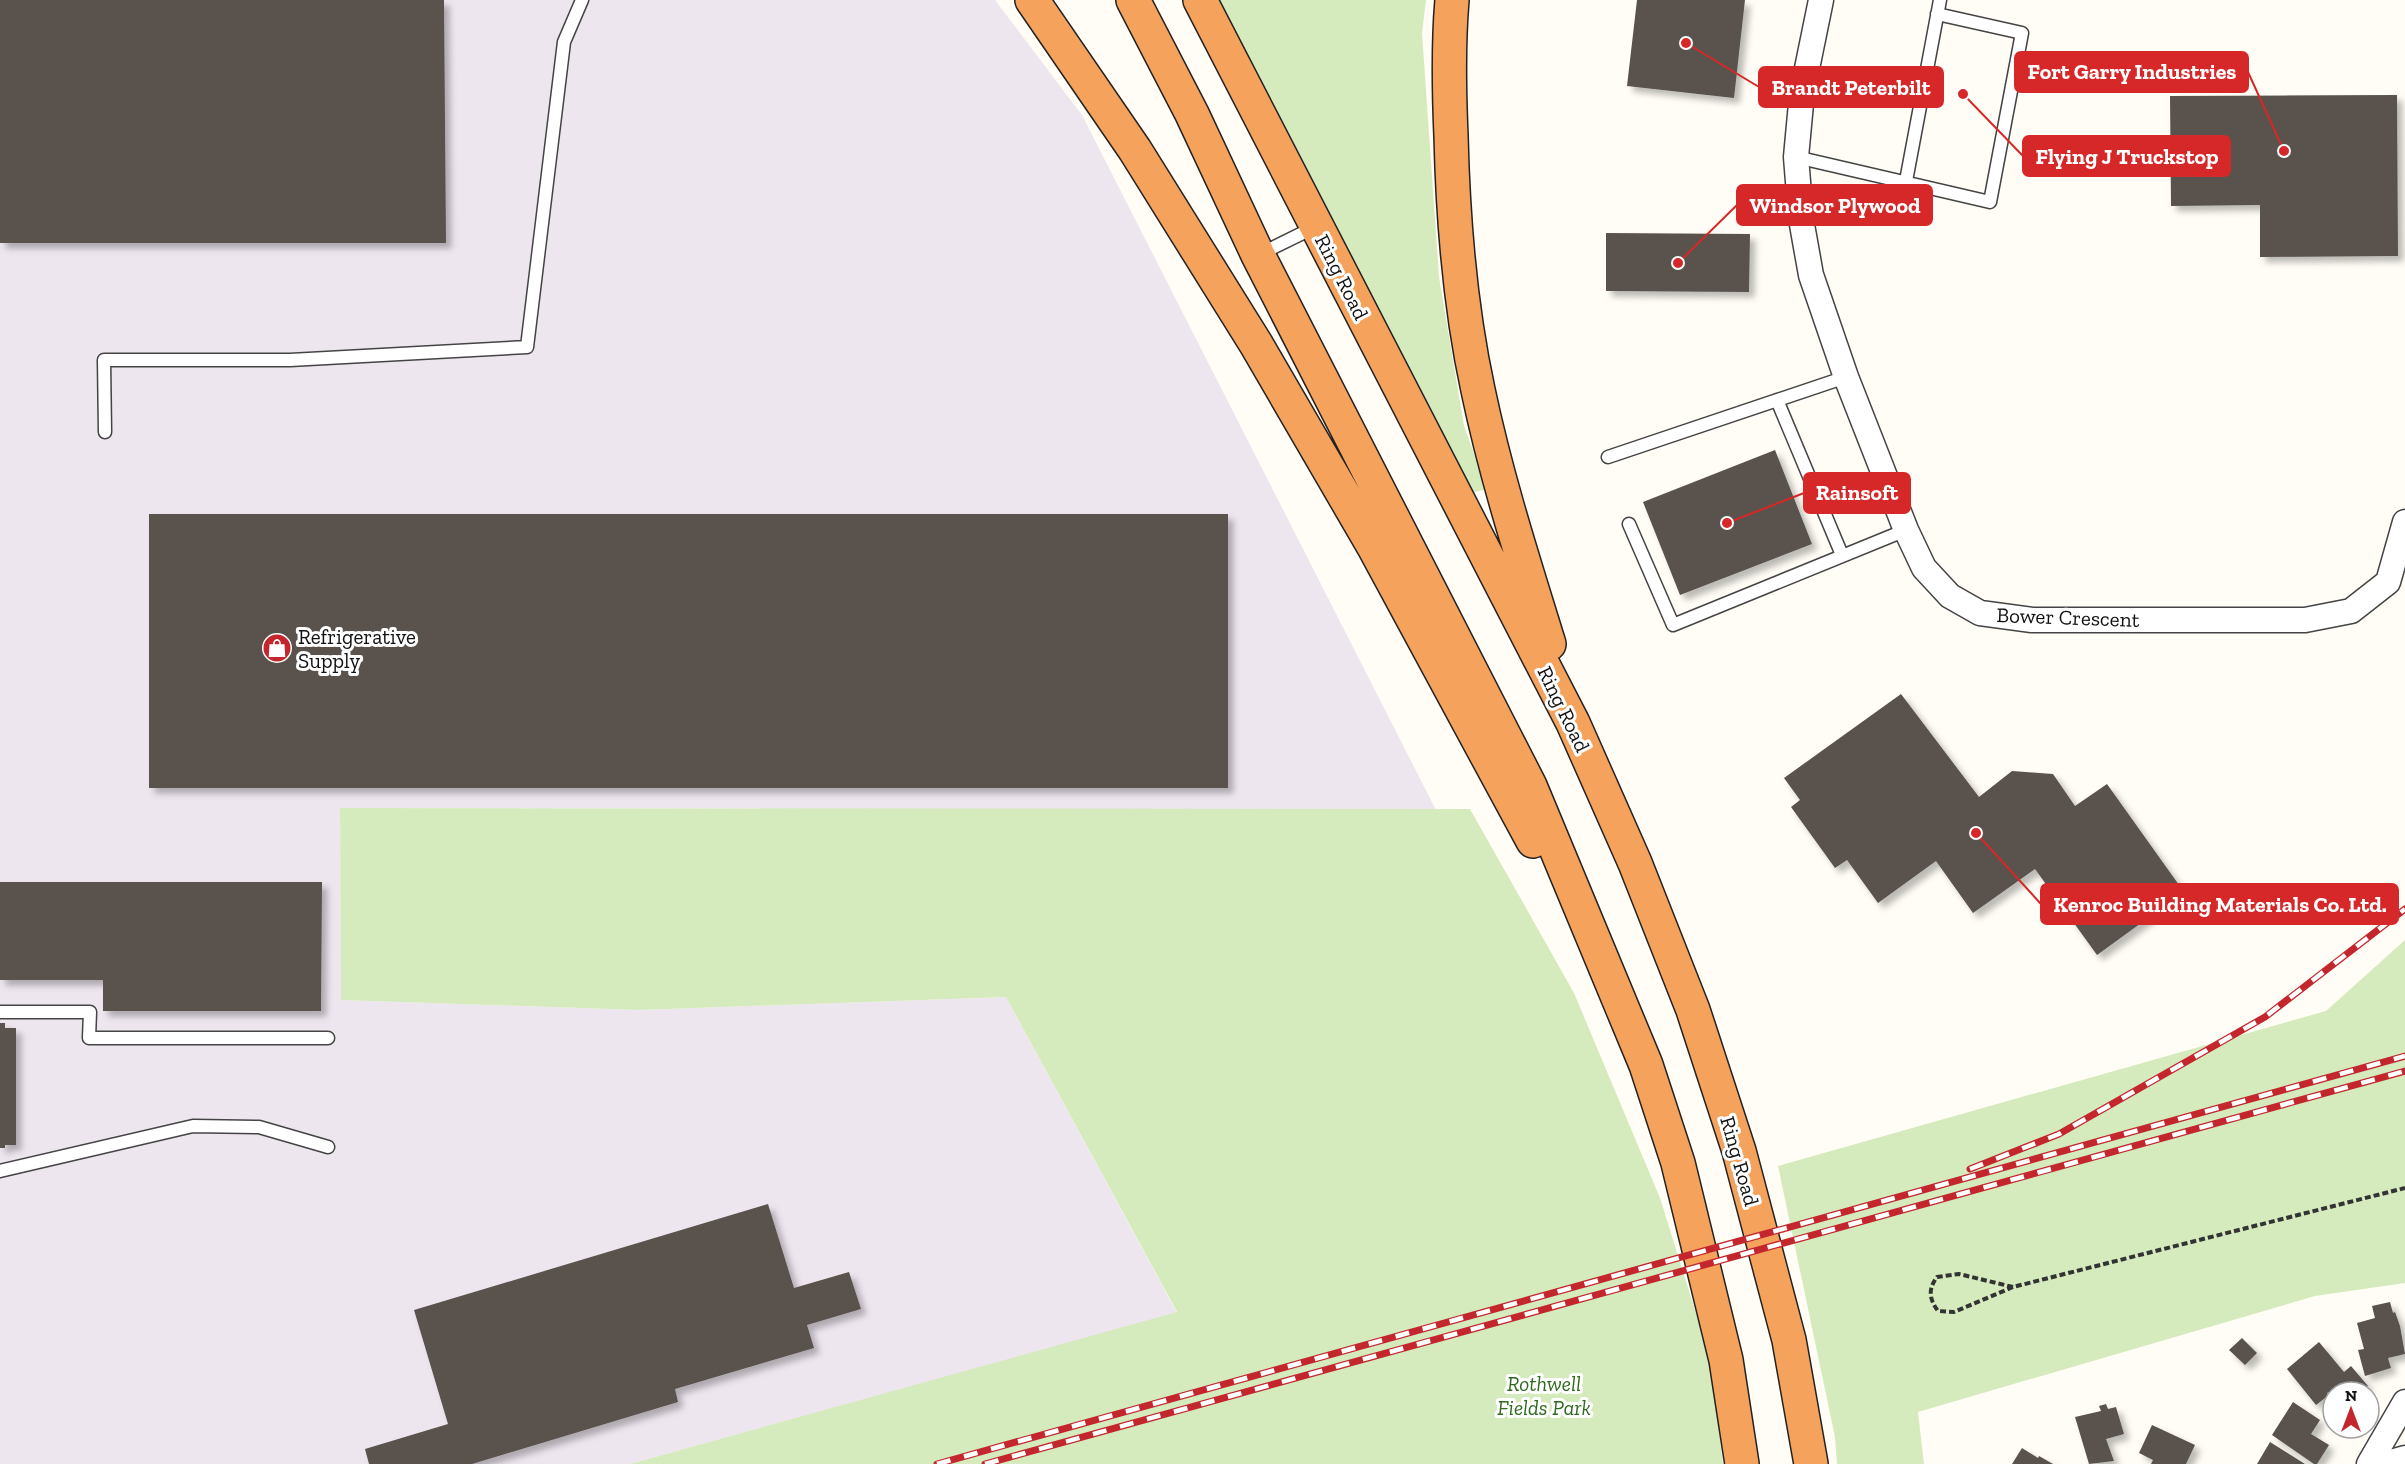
<svg xmlns="http://www.w3.org/2000/svg" width="2405" height="1464" viewBox="0 0 2405 1464" font-family="'Zilla Slab',serif">
<style>
.industrial{fill:#eee6ef}
.green{fill:#d5ebbd}
.building{fill:#5a524d;filter:url(#shadow)}
.lines{fill:none;stroke-linecap:round;stroke-linejoin:round}
.lane-casing{stroke:#444;stroke-width:15}
.street-casing{stroke:#444;stroke-width:27}
.highway-casing{stroke:#222;stroke-width:36}
.path{stroke:#333;stroke-width:4;stroke-dasharray:6 3;stroke-linecap:butt}
.lane{stroke:#fff;stroke-width:12}
.street{stroke:#fff;stroke-width:24}
.highway{stroke:#f5a25d;stroke-width:33}
.rail-casing{stroke:#c4262e;stroke-width:7}
.rail{stroke:#fff;stroke-width:4.5;stroke-dasharray:14;stroke-linecap:butt}
.labels{text-anchor:middle;dominant-baseline:central;stroke-width:6;stroke-linejoin:round;paint-order:stroke}
.street-label{font-size:21px;fill:#111;stroke:#fff}
.poi-label{font-size:21px;fill:#111;stroke:#fff;text-anchor:start}
.park-label{font-size:21px;font-style:italic;fill:#2f6b1f;stroke:#fff}
.leader{fill:none;stroke:#d62828;stroke-width:2}
.callout-dot{fill:#d62828;stroke:#fff;stroke-width:2}
.callout{fill:#d62828;stroke:#d62828;stroke-width:2}
.callout-label{font-size:22px;text-anchor:middle;font-weight:bold;fill:#fff}
</style>
<defs>
<filter id="shadow"><feDropShadow dx="5.5" dy="5.5" stdDeviation="3" flood-color="#0004"/></filter>
</defs>
<rect width="100%" height="100%" fill="#fffdf5"/>
<path class="industrial" d="M0,0H995L1082,115L1436,810L340,808L341,1000L639,1010L1006,997L1177,1313L630,1464H0Z"/>
<path class="green" d="M1216,0H1426L1422,33L1439,277L1464,426L1487,489L1471,493Z
M340,808L1470,809L1574,993L1660,1198L1710,1358L1723,1464H630L1177,1312L1006,997L639,1010L341,1000Z
M2405,940V1283L2315,1296L1918,1412L1924,1464H1837L1835,1437L1778,1166L2326,1011Z"/>
<path class="building" d="M0,0H444L446,243H0Z
M1637,0H1745L1734,98L1627,86Z
M2397,95L2398,256L2260,257V205L2171,206L2170,96Z
M1606,233L1750,234L1749,292L1606,291Z
M1775,450L1812,544L1680,595L1643,502Z
M149,514H1228V788H149Z
M1901,694L1979,797L2012,771L2053,774L2075,806L2107,784L2184,892L2097,955L2035,869L1973,913L1936,861L1878,903L1847,860L1835,868L1791,807L1800,800L1784,778Z
M0,882H322L321,1011H103V980H0Z
M0,1023H5V1028H16V1145H5V1148H0Z
M768,1204L794,1288L849,1272L861,1309L807,1325L814,1348L675,1389L678,1402L472,1464H369L365,1449L448,1424L414,1310Z
M2390,1302L2393,1313L2395,1312L2400,1326L2405,1354L2388,1358L2391,1368L2365,1376L2358,1350L2364,1349L2357,1323L2375,1318L2372,1306Z
M2242,1338L2257,1353L2245,1365L2229,1350Z
M2319,1342L2344,1372L2351,1366L2368,1386L2361,1392H2333V1397L2329,1392L2327,1393L2329,1395L2316,1405L2287,1369Z
M2293,1402L2320,1420L2311,1434L2329,1445L2317,1464H2314L2272,1435Z
M2106,1404L2108,1409L2116,1407L2124,1434L2106,1439L2114,1461L2089,1464L2075,1417L2101,1411L2099,1406Z
M2152,1425L2195,1445L2186,1464H2151L2153,1460L2139,1453Z
M2270,1442L2305,1464H2257Z
M2022,1448L2038,1458L2039,1456L2053,1464H2012Z"/>
<g class="lines">
<g class="lane-casing">
<path id="lane" d="M1796,157L1990,202L2022,33L1937,14
M1906,181L1940,0
M1258,255L1315,227
M1777,400L1842,555
M105,432L104,360H290L527,347L564,42L582,0
M1608,457L1846,377
M1629,524L1673,625L1906,530
M0,1012H90L89,1038H328
M0,1171L193,1126L259,1127L328,1147"/>
</g>
<g class="street-casing">
<path id="street" d="M1821,0L1802,93L1796,157L1801,219L1811,275L1846,377L1906,530L1924,568L1950,596L1980,613L2032,620H2305L2351,611L2388,582L2405,522
M2369,1464L2405,1402
M2384,1464L2405,1458"/>
</g>
<g class="highway-casing">
<path id="highway" d="M1032,0L1135,150L1256,344L1374,547L1533,841
M1133,0L1192,114L1258,255L1530,786L1646,1065L1678,1163L1726,1360L1742,1464
M1200,0L1573,723L1635,863L1693,1010L1739,1151L1789,1340L1811,1464
M1452,0C1448,46 1449,90 1451,136C1453,221 1460,307 1478,390C1496,476 1523,560 1549,644"/>
</g>
<path class="path" d="M2013,1287L1959,1274L1937,1277C1928,1289 1929,1299 1938,1311L1954,1312L2013,1287L2405,1188"/>
<use href="#lane" class="lane"/>
<use href="#street" class="street"/>
<use href="#highway" class="highway"/>
<g class="rail-casing">
<path id="rail" d="M1970,1169L2059,1134L2265,1017L2405,909
M937,1464L2405,1056
M985,1464L2405,1071"/>
</g>
<use href="#rail" class="rail"/>
</g>
<defs>
<g id="shop-disc" transform="scale(1.5)"><circle r="9.5" fill="#c4262e" stroke="#fff"/><path d="M-5-2.5h2.3a2.7 3.5 0 0 1 5.4 0H5L5.5 6h-11ZM-1.5-2.5h3a1.5 2.3 0 0 0-3 0Z" fill="#fff"/></g>
</defs>
<g fill-rule="evenodd">
<use href="#shop-disc" x="277" y="648"/>
</g>
<g class="labels">
<g class="street-label">
<text transform="translate(1342 277) rotate(63)">Ring Road</text>
<text transform="translate(2068 617) rotate(2)">Bower Crescent</text>
<text transform="translate(1564 709) rotate(64)">Ring Road</text>
<text transform="translate(1740 1161) rotate(74)">Ring Road</text>
</g>
<g class="poi-label">
<text x="298" y="636">Refrigerative<tspan x="298" dy="24">Supply</tspan></text>
</g>
<g class="park-label">
<text x="1544" y="1383">Rothwell<tspan x="1544" dy="24">Fields Park</tspan></text>
</g>
</g>
<path class="leader" d="M2284 151L2248 72M1686 43L1759 87M1963 94L2023 156M1678 263L1737 205M1727 523L1804 493M1976 833L2041 904"/>
<g class="callout-dot">
<circle cx="2284" cy="151" r="6"/>
<circle cx="1686" cy="43" r="6"/>
<circle cx="1963" cy="94" r="6"/>
<circle cx="1678" cy="263" r="6"/>
<circle cx="1727" cy="523" r="6"/>
<circle cx="1976" cy="833" r="6"/>
</g>
<g class="callout">
<rect x="2015" y="52" width="233" height="40" rx="6"/>
<rect x="1759" y="67" width="184" height="40" rx="6"/>
<rect x="2023" y="136" width="207" height="40" rx="6"/>
<rect x="1737" y="185" width="195" height="40" rx="6"/>
<rect x="1804" y="473" width="106" height="40" rx="6"/>
<rect x="2041" y="884" width="357" height="40" rx="6"/>
</g>
<g class="callout-label">
<text x="2132" y="79">Fort Garry Industries</text>
<text x="1851" y="95">Brandt Peterbilt</text>
<text x="2127" y="164">Flying J Truckstop</text>
<text x="1835" y="213">Windsor Plywood</text>
<text x="1857" y="500">Rainsoft</text>
<text x="2220" y="912">Kenroc Building Materials Co. Ltd.</text>
</g>
<g transform="translate(2351 1410)"><circle r="28" fill="#ffffff" stroke="#a0a0a0" stroke-width="1.5"/>
<path d="M0-4.5L10 22L0 15L-10 22Z" fill="#c4262e"/>
<text y="-9" font-size="16" font-weight="bold" text-anchor="middle" fill="#111111">N</text>
</g>
</svg>
